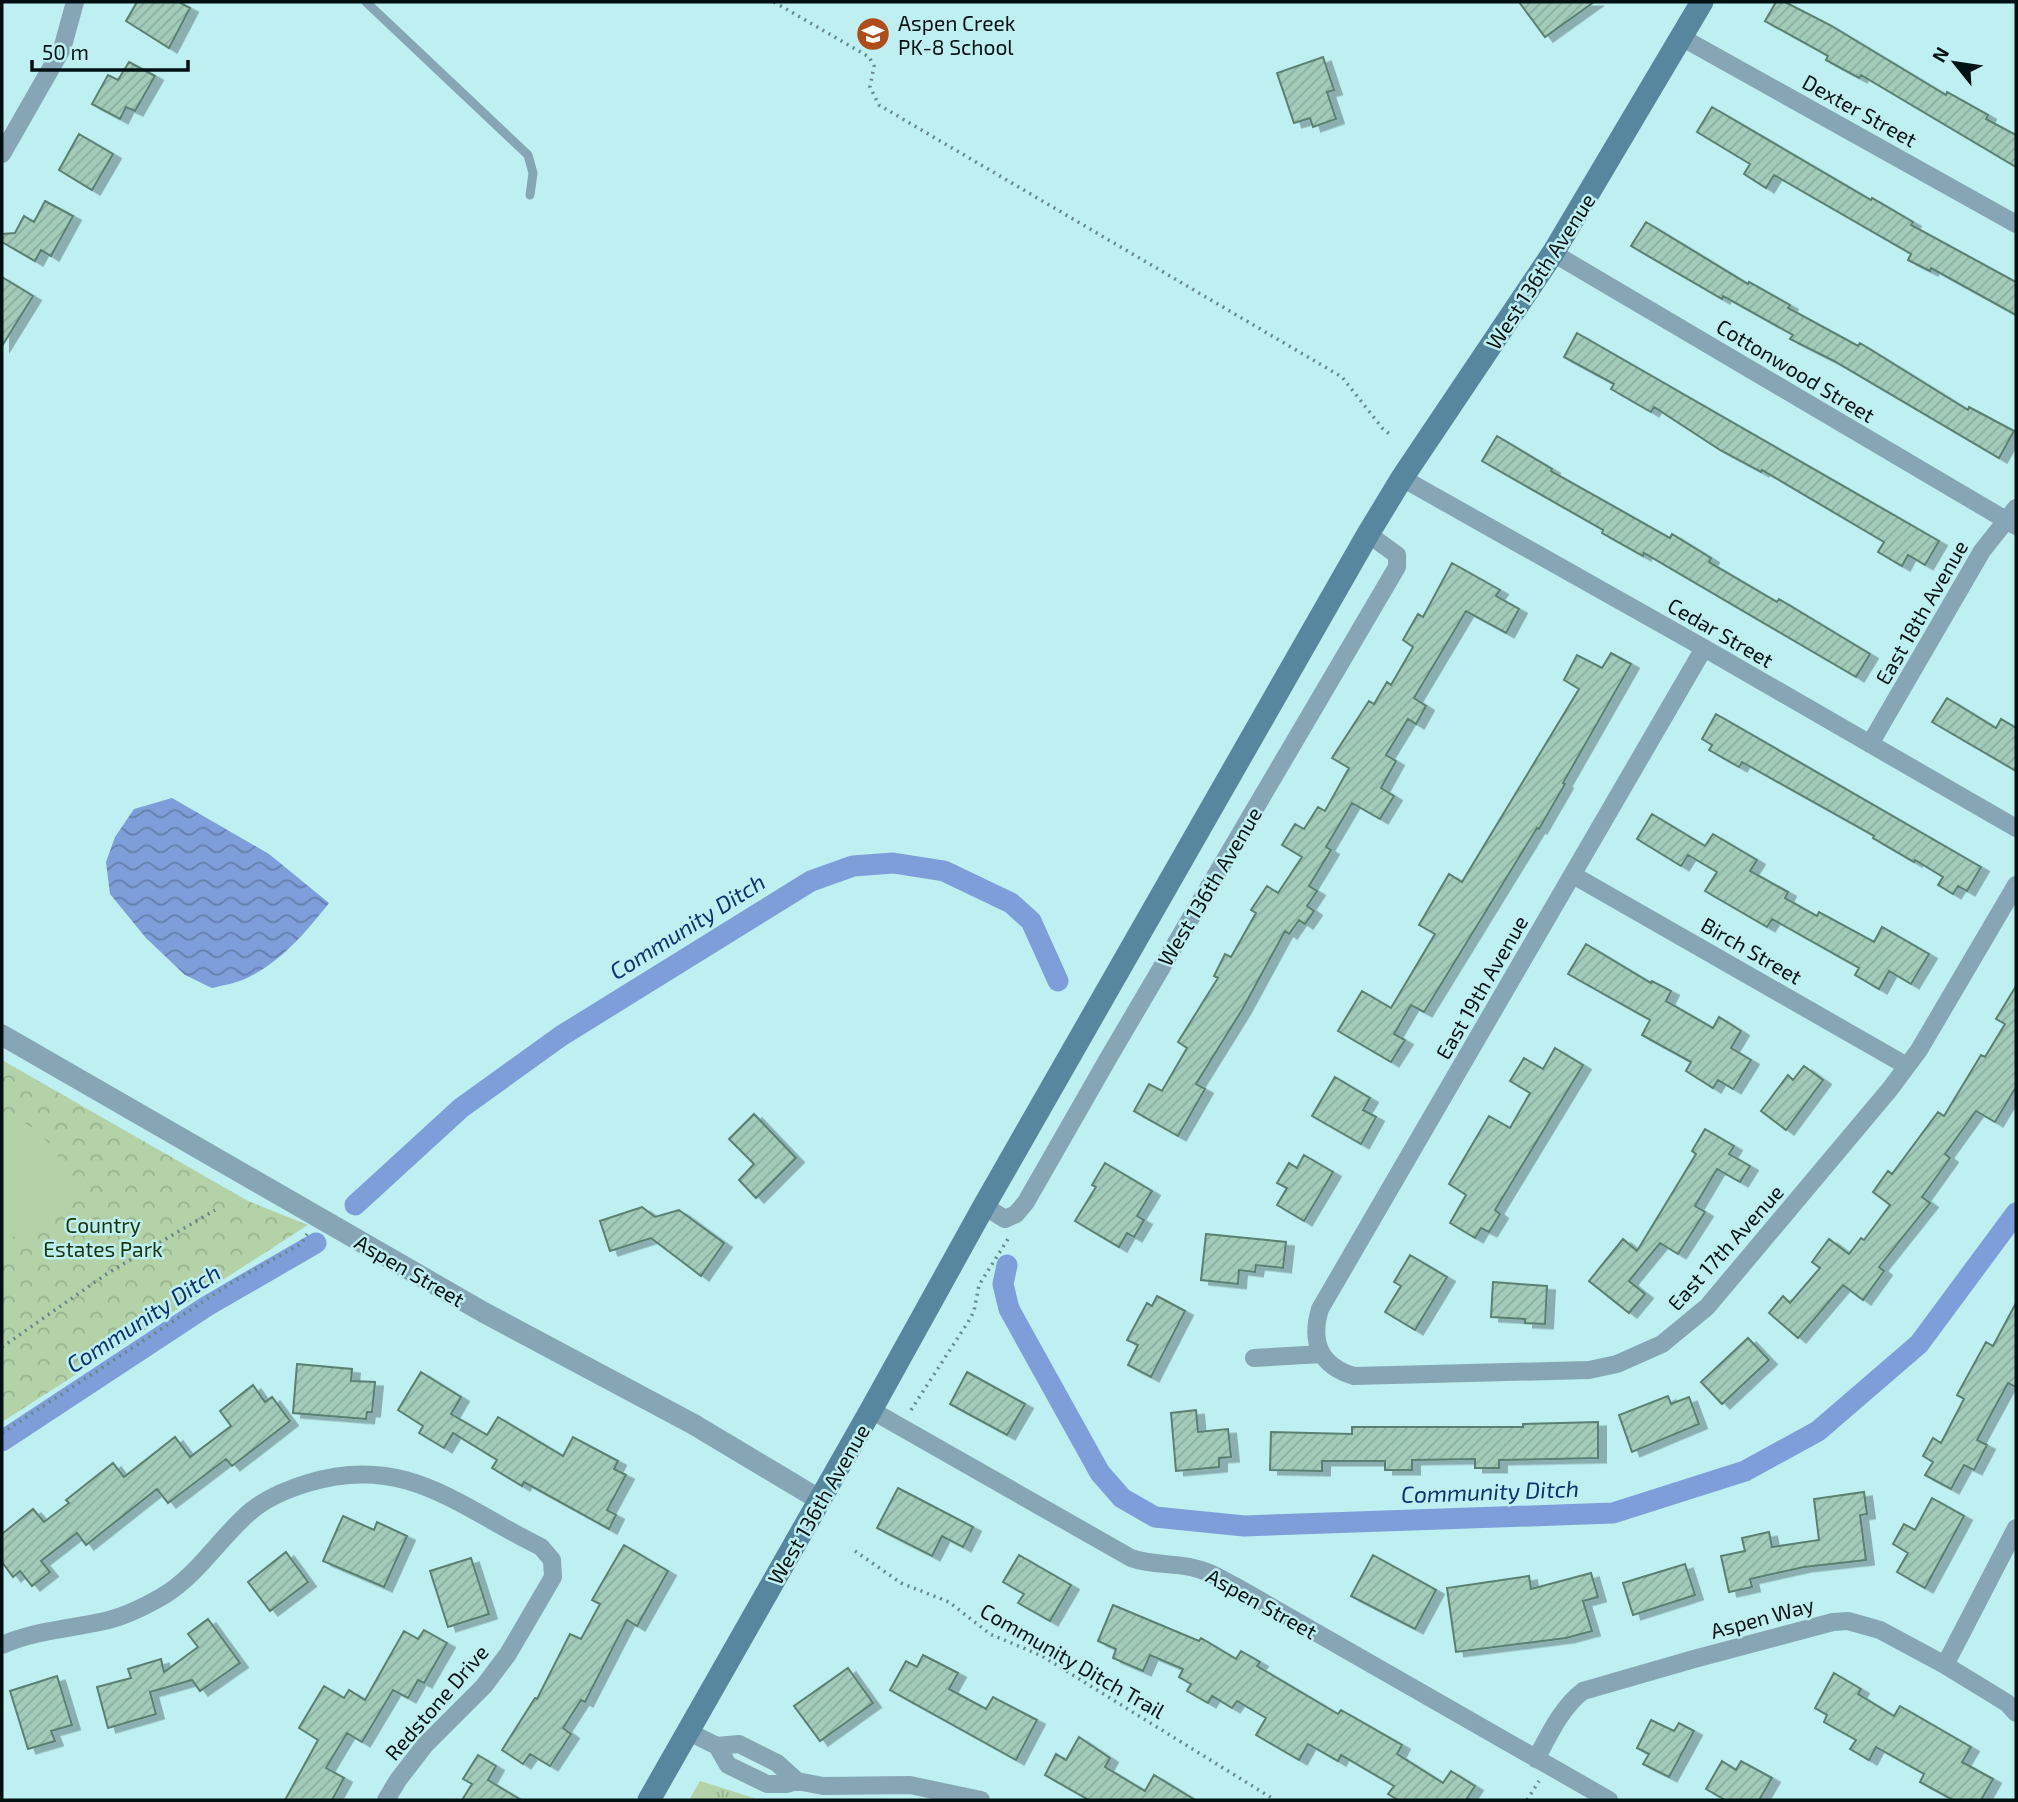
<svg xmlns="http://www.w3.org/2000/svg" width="2018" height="1802" viewBox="0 0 2018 1802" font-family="'Exo 2',sans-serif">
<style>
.grass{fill:url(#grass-tufts)}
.park{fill:url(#park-crowns)}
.pitch{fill:#b3d2a7}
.water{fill:url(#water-waves)}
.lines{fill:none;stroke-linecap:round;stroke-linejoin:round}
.canal{stroke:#7d9ed8;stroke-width:21}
.building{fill:url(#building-hatch);stroke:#5a8071;stroke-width:2;filter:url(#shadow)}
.path{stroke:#668889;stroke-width:3.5;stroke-dasharray:2 5;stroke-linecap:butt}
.service{stroke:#86a6b6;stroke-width:9}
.minor{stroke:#86a6b6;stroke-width:18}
.tertiary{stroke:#86a6b6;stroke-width:21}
.secondary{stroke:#57879f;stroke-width:23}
.labels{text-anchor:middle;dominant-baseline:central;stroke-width:5;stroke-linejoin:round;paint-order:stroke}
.poi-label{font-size:21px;fill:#011112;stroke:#beeff1;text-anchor:start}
.street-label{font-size:21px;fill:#011112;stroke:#beeff1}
.park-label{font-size:21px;fill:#19340b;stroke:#beeff1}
.water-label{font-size:23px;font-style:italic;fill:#0c3073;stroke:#beeff1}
</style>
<defs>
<pattern id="grass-tufts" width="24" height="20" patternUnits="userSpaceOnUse" patternTransform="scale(1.75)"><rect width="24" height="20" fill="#b3d2a7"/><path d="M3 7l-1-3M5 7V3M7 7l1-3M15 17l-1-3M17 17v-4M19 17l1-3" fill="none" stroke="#98b38f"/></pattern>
<pattern id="park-crowns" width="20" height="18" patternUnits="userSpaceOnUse" patternTransform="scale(1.75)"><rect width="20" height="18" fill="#b3d2a7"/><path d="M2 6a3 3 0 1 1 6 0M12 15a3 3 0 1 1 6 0" fill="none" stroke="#98b38f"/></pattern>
<pattern id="water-waves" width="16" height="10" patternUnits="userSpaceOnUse" patternTransform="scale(1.75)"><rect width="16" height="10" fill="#7d9ed8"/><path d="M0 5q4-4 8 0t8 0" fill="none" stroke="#647fae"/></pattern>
<pattern id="building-hatch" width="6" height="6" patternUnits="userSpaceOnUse" patternTransform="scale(1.75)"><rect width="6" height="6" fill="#a2cbba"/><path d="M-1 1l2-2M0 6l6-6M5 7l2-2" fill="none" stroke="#8aad9f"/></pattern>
<filter id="shadow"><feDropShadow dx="8" dy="4.5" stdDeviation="0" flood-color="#0004"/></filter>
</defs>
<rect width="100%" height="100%" fill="#beeff1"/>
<path class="grass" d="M700,1781L760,1800H689Z"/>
<path class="park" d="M2,1060L248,1201L308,1225L2,1422Z"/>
<path class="pitch" d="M2,1111C14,1118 30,1124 40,1134C58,1151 73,1177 65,1202L2,1244Z"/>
<path class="water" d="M172,798L269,854L329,903C306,932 283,960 249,977C238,983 224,985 212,988L185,975L146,938L110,894L106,862L115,837L134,809Z"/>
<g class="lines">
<path class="canal" d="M355,1205L461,1108L561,1036L811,881L853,866L893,863L944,871L1011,903L1031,921L1058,981
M1007,1265L1003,1284L1009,1309L1100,1473L1122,1498L1155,1517L1244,1526L1613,1513L1745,1471L1818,1431L1919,1344L2016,1213
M2,1441L207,1306L316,1243"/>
</g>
<path class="building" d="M137,2H179L190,8L169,48L126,21Z
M1519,2H1594L1545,37Z
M1776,2H1785L1830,25L1946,95L1947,92L1988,115L1986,119L2016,135V167L1861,75L1859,78L1826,60L1828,56L1765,21Z
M1323,57L1334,90L1327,92L1336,119L1313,127L1310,118L1294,123L1277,73Z
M129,62L155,76L135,111L126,107L120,119L92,104L108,75L118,80Z
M1712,107L1871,200L1872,198L1913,222L1911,225L2016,282V315L1931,268L1930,271L1908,260L1911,254L1774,175L1766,188L1744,174L1750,164L1697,132Z
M79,134L113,154L92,190L59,170Z
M45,201L73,216L51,256L41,250L35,261L2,242V234L15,233L24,216L34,222Z
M1646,222L1748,284L1749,282L1790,305L1788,308L1858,346L1860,343L1968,410L1969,407L2014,431L1999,458L1834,361L1790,339L1793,335L1723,296L1722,299L1631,246Z
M2,277L33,296L2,346Z
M1577,333L1939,541L1925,565L1908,555L1902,566L1878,552L1884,542L1762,470L1761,472L1720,450L1654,407L1651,412L1611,389L1614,384L1564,357Z
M1497,436L1552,469L1551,471L1670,538L1672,534L1711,558L1709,562L1777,602L1779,599L1870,654L1856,677L1644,553L1643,556L1602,533L1603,530L1482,461Z
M1452,563L1500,590L1496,596L1519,609L1506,633L1466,611L1414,698L1426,706L1416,724L1408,719L1386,755L1396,761L1381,788L1394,796L1380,819L1352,803L1326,847L1331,850L1309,886L1317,891L1307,906L1314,911L1305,924L1299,920L1289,934L1285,931L1242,1010L1196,1084L1205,1089L1178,1136L1134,1111L1149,1084L1162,1091L1187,1048L1178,1042L1218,978L1214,976L1225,954L1231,957L1256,913L1251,910L1267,886L1278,893L1302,857L1282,845L1295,824L1304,829L1318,807L1325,811L1349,768L1332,758L1369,701L1374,704L1387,682L1391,685L1413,647L1403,640L1418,614L1423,617Z
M1611,653L1631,664L1563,783L1565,784L1539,829L1537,828L1424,1012L1411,1005L1394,1034L1405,1040L1391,1062L1338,1031L1362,991L1391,1008L1435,934L1419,925L1449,874L1462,882L1579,689L1564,680L1577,655L1602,668Z
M1947,698L1996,728L2001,719L2016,728V771L1932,722Z
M1716,714L1981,867L1967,891L1958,886L1953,894L1938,885L1943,877L1915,860L1914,862L1873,838L1874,836L1742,762L1739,767L1709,750L1712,745L1702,739Z
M1652,814L1705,846L1713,834L1757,860L1750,871L1788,892L1785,898L1817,916L1819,912L1874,942L1882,927L1929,954L1911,984L1889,971L1879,989L1855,975L1859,968L1772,919L1767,927L1705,891L1717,872L1688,855L1681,866L1637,839Z
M1586,944L1651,983L1652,981L1671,991L1666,1001L1713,1028L1719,1017L1741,1031L1731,1048L1751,1060L1733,1089L1718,1080L1713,1088L1686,1071L1691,1062L1642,1035L1650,1020L1568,974Z
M2016,986V1087L1995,1122L1976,1111L1945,1154L1950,1158L1922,1197L1930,1203L1879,1267L1884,1271L1863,1300L1843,1285L1798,1338L1769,1313L1783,1296L1790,1303L1820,1268L1812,1262L1829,1239L1849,1254L1861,1238L1864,1240L1890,1205L1873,1192L1888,1171L1892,1174L1938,1112L1944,1116L1981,1055L1985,1057L2005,1024L1996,1019Z
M1555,1048L1583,1065L1495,1210L1500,1214L1489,1232L1481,1228L1475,1238L1450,1223L1466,1195L1449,1184L1489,1116L1510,1128L1530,1093L1510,1081L1524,1058L1543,1069Z
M1804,1066L1823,1080L1786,1130L1761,1111L1788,1075L1793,1080Z
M1335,1077L1370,1098L1363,1110L1376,1117L1361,1144L1312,1116Z
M754,1114L796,1158L756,1198L739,1180L754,1164L729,1139Z
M1705,1129L1734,1146L1729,1154L1750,1166L1740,1182L1717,1169L1695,1206L1705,1212L1678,1254L1660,1243L1629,1281L1645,1294L1629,1313L1589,1281L1623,1239L1637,1251L1696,1154L1692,1151Z
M1304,1155L1333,1172L1304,1221L1277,1205L1287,1188L1277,1183L1289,1163L1297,1168Z
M1105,1163L1152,1191L1137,1216L1144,1220L1134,1237L1127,1233L1119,1247L1075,1221L1096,1187L1092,1185Z
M642,1207L655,1217L679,1210L724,1243L701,1276L651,1238L610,1251L600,1221Z
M1206,1234L1286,1242L1283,1268L1256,1265L1255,1272L1239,1270L1238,1284L1201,1280Z
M1410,1255L1447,1277L1415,1330L1385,1312L1401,1286L1394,1282Z
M1493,1282L1547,1286L1545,1324L1525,1323V1319L1491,1317Z
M1157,1296L1185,1311L1151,1377L1128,1365L1138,1345L1127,1340L1147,1303L1152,1306Z
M2016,1303V1387L2008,1383L1977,1440L1987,1445L1974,1470L1964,1465L1951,1489L1925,1475L1933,1462L1923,1456L1933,1438L1941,1443L1964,1399L1957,1395L1986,1342L1993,1346Z
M1748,1338L1769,1360L1722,1404L1701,1382Z
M297,1364L352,1369L351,1381L375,1382L372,1412H367L366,1419L293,1413Z
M421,1372L461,1397L451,1414L487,1435L498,1417L563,1456L573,1437L618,1461L614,1469L626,1475L607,1510L616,1515L609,1529L524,1482L522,1486L492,1468L497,1460L453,1433L444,1448L419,1433L423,1426L398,1410Z
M967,1372L1025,1404L1007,1435L950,1404Z
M253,1385L265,1402L272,1397L290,1421L232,1466L226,1459L168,1503L157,1489L86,1545L77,1533L41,1561L50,1572L32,1586L20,1571L13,1577L2,1562V1534L33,1509L44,1522L69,1503L66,1500L113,1463L124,1477L175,1437L190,1457L231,1426L220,1411Z
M1668,1396L1671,1404L1689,1397L1699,1424L1632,1452L1619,1415Z
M1196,1410L1198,1432L1228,1429L1231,1457L1219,1458V1467L1176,1471L1171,1413Z
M1598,1422V1458L1499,1460V1468H1475V1459L1412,1460V1470H1385V1461H1322V1471L1270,1470L1271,1432L1352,1434V1427H1523V1424Z
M898,1488L973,1527L963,1547L942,1536L932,1556L877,1528Z
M1864,1492L1867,1514L1860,1515L1866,1560L1804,1567L1750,1579L1752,1587L1729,1592L1721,1556L1745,1551L1742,1538L1769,1532L1772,1547L1819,1540L1814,1499Z
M1932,1498L1964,1516L1925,1588L1897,1572L1908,1553L1893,1544L1904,1524L1915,1530Z
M343,1516L374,1530L377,1522L407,1536L384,1587L323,1561Z
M624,1545L668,1571L637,1626L627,1620L585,1702L581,1700L563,1728L571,1734L550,1766L530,1754L523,1764L502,1750L535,1698L537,1699L570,1634L581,1639L600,1604L592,1600Z
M286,1552L308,1582L270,1611L248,1582Z
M1019,1555L1071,1585L1050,1621L1018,1603L1024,1594L1003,1582Z
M1373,1555L1436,1590L1415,1629L1351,1596Z
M471,1558L489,1614L448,1627L430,1571Z
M1685,1564L1695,1595L1633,1615L1623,1583Z
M1591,1573L1598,1597L1583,1601L1592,1631L1566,1638L1456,1652L1447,1588L1529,1576L1531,1589Z
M1113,1605L1199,1641L1201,1638L1236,1659L1241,1651L1260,1662L1257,1666L1338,1714L1341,1710L1402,1745L1397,1754L1443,1783L1451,1771L1475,1786L1467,1798L1471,1800H1398L1388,1794L1394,1786L1341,1755L1338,1761L1308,1744L1299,1760L1256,1735L1266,1718L1237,1701L1232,1708L1212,1696L1208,1703L1187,1691L1191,1684L1179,1677L1183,1669L1150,1655L1143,1671L1113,1658L1116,1649L1098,1641Z
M208,1619L240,1663L200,1691L192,1680L150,1692L156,1714L108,1728L97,1687L131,1678L128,1669L161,1659L164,1672L198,1647L188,1634Z
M424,1630L447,1643L424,1683L418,1680L408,1698L393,1690L362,1742L347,1733L326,1768L344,1778L332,1800H285L318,1740L299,1728L324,1686L344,1698L349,1690L365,1700L404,1631L418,1639Z
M923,1655L958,1673L949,1689L986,1709L993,1697L1037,1720L1016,1760L890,1690L906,1661L917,1667Z
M848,1668L873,1703L820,1741L794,1706Z
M1834,1673L1861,1689L1858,1694L1894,1716L1900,1706L1971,1747L1962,1762L1993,1779L1981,1800H1953L1920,1782L1924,1774L1876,1747L1869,1760L1850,1749L1856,1740L1824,1722L1827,1715L1815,1708Z
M57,1676L72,1725L51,1731L55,1741L28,1749L10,1691Z
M1651,1720L1674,1731L1679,1723L1694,1731L1669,1777L1643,1764L1649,1754L1637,1748Z
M1079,1737L1110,1758L1105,1767L1145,1791L1154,1775L1195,1800H1089L1045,1775L1056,1754L1066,1760Z
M478,1755L496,1766L488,1780L521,1800H462L472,1784L463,1779Z
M1722,1761L1736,1770L1741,1761L1772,1778L1759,1800H1725L1706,1789Z"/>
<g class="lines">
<path class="path" d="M774,2L869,57L874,66L870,87L879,105L1342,377L1383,429L1391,435
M2,1347L108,1273L215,1210
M911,1410L970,1319L974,1311L979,1285L1008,1239
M2,1433L233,1282L301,1244L307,1234
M855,1551L901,1583L949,1602L990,1634L1042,1656L1275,1800
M1527,1800L1539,1781"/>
<path class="service" d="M366,2L528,155L533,173L530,195"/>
<path class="minor" d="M1681,37L2016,224
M2,154L62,49L75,2
M1553,253L2016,526
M1402,478L1704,648L2016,828
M1704,648L1320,1309C1310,1342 1320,1366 1354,1376L1589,1370L1617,1364L1662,1344L1707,1307L1890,1089L1919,1050L2016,885
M1870,744L1982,551L2016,508
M1573,875L1907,1066
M984,1206L1005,1219L1016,1214L1026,1202L1109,1057L1397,567V555L1368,534
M1254,1358L1322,1354
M871,1410L1131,1558C1150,1565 1170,1563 1190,1567C1207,1570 1221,1579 1235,1586L1609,1800
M2,1645C34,1631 66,1629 100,1622C122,1618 144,1607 163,1596C199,1574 220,1537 251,1511C268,1497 288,1489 308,1483C406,1453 459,1507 541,1547L552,1560L553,1577L508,1654L484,1686L425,1745L398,1780L386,1800
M1945,1665L2016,1528
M689,1732L717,1746L739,1744L777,1763L797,1781
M717,1746L728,1765L767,1784H786L797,1781L823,1786L910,1785L981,1800
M1536,1759C1549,1735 1561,1708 1583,1691L1694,1659L1833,1622L1848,1621L1880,1630L1945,1665L2007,1703L2016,1713"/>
<path class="tertiary" d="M2,1035L483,1312L693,1424L820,1500"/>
<path class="secondary" d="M649,1800L871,1410L984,1206L1368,534L1402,478L1553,253L1702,2"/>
</g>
<defs>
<g id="school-disc" transform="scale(1.75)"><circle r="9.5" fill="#b04c1a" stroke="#beeff1"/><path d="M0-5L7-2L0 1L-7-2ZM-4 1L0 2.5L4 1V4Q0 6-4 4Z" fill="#fff"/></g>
</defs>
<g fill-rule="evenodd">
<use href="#school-disc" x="873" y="34"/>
</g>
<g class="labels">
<g class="poi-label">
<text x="898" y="22">Aspen Creek<tspan x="898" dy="24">PK-8 School</tspan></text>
</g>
<g class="street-label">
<text transform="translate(1860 110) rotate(29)">Dexter Street</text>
<text transform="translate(1540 271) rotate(-57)">West 136th Avenue</text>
<text transform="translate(1796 370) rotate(31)">Cottonwood Street</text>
<text transform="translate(1921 612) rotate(-60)">East 18th Avenue</text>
<text transform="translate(1721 632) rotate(30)">Cedar Street</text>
<text transform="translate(1209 886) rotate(-59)">West 136th Avenue</text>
<text transform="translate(1752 950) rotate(30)">Birch Street</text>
<text transform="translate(1481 987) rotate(-60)">East 19th Avenue</text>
<text transform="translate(1725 1247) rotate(-48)">East 17th Avenue</text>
<text transform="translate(410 1270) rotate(30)">Aspen Street</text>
<text transform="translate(818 1504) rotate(-60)">West 136th Avenue</text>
<text transform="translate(1262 1603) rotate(29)">Aspen Street</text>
<text transform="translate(1762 1617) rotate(-15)">Aspen Way</text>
<text transform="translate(1073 1660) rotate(30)">Community Ditch Trail</text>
<text transform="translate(436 1702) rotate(-49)">Redstone Drive</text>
</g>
<g class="park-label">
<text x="103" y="1224">Country<tspan x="103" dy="24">Estates Park</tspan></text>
</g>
<g class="water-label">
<text transform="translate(687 926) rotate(-32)">Community Ditch</text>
<text transform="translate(143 1318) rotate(-33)">Community Ditch</text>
<text transform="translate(1490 1491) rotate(-2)">Community Ditch</text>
</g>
</g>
<rect width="2018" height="1802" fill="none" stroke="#011112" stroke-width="7"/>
<g transform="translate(1955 63) rotate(300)" stroke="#beeff1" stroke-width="5" paint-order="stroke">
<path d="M0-5L12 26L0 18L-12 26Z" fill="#011112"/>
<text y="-10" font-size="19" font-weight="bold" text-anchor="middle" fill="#011112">N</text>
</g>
<path d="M32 60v10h156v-10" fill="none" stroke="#011112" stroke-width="3.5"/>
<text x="42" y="60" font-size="21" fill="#011112" stroke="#beeff1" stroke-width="5" paint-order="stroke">50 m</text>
</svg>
